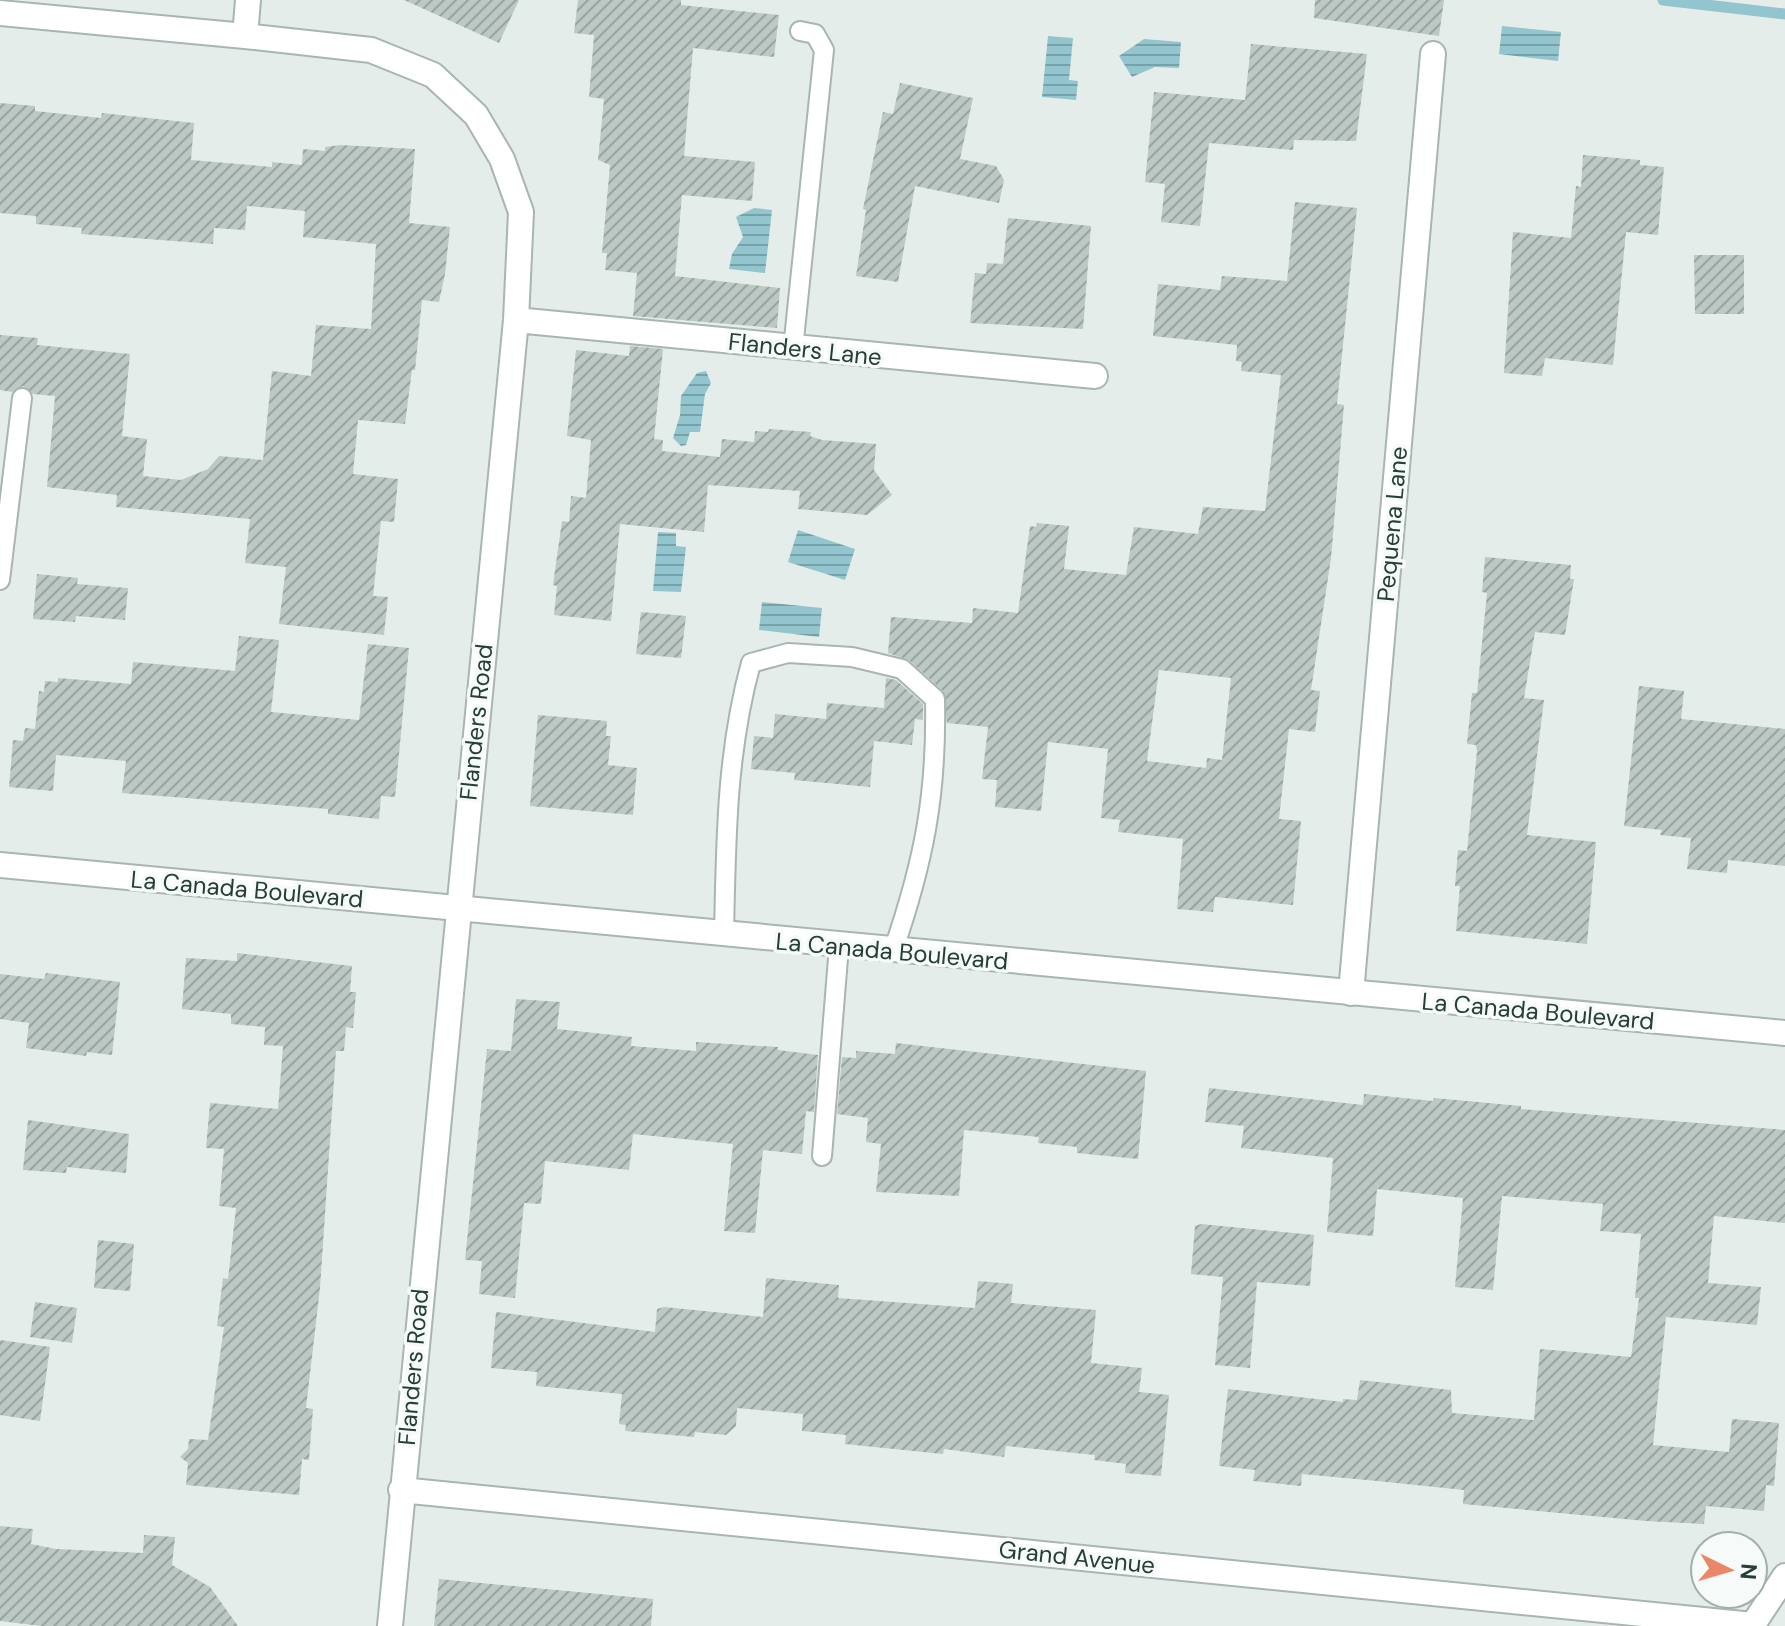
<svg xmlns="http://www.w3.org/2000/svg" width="1785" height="1626" viewBox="0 0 1785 1626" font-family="'DM Sans',sans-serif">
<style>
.water{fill:url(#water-rules)}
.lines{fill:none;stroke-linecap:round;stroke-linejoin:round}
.stream{stroke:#92c5ce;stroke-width:11}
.building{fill:url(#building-hatch);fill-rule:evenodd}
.service-casing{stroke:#a8b5b1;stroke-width:22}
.minor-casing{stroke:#a8b5b1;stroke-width:28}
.tertiary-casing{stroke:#a8b5b1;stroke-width:28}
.service{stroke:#fff;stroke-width:18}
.minor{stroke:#fff;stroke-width:24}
.tertiary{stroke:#fff;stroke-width:24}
.labels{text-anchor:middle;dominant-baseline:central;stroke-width:7;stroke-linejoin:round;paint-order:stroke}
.street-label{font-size:24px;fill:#253e38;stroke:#f6faf8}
</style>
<defs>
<pattern id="water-rules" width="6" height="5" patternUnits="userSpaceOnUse" patternTransform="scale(2)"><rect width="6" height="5" fill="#92c5ce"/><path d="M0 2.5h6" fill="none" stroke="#77a1a8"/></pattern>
<pattern id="building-hatch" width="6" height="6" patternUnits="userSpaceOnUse" patternTransform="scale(2)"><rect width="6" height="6" fill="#bbc8c3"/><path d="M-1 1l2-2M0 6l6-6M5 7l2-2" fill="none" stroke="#98a49f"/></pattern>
</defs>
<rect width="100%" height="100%" fill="#e5edea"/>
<path class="water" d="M1502,26L1561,32L1558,61L1499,54Z
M1048,36L1073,38L1069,80L1078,81L1076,100L1042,97Z
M1144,39L1181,42L1179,68L1155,67L1132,77L1119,56Z
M754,208L772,210L765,273L729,269L732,254L743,237L736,217Z
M706,371L711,383L705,394L700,432H690L686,445L681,446L673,438L680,415L681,396L697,373Z
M798,530L855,549L845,580L788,562Z
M658,532L676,533V546L686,547L681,592L653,591Z
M762,602L822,608L819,637L759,630Z"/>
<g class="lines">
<path class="stream" d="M1663,0L1785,14"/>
</g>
<path class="building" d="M404,0H519L499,43Z
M578,0H681V5L779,15L774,57L693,48L684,156L755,162L752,201L682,195L675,276L780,288L777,328L633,316L637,273L605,270L607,253H602L610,165L598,160L604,99L589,97L594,35L574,33Z
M1315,0H1444L1439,36L1314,18Z
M1251,44L1367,54L1356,141L1294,140L1293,150L1209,143L1200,226L1161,222L1165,184L1145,182L1154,92L1245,100Z
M900,83L973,98L960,159L996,166L1004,180L999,203L915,186L898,282L856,276L866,210L863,209L883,112L893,114Z
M0,103L35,106V111L101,118L102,113L194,123L191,160L272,167V162L302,165L303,149L325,151V147L341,145L415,149L409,223L450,227L445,274L439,302L422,300L415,370H412L405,424L358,420L353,474L398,479L394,522L381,521L373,596L388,597L384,635L279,624L286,567L245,563L250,519L116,507L117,495L47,487L55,396L33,394L23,386L12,392L0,390V335L38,338L37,345L130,354L122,436L147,439L143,476L181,480L208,469L219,456L263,460L272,371L311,376L316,325L371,329L376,244L303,237L305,211L247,206L245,230L214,228L213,244L81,234L82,228L36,224V216L0,213Z
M1583,155L1640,160V165L1664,167L1658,235L1626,232L1613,365L1545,358L1542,376L1504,373L1513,232L1571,238L1576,186L1581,187Z
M1295,202L1357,208L1337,404L1344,405L1331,558L1311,690L1320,691L1315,732L1289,729L1279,819L1301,821L1293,905L1215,897L1213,912L1177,909L1183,839L1118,832L1120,820L1101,818L1108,749L1048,742L1041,811L995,807L997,780L982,779L988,727L947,723L943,691L909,660L888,653L891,617L972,623L973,608L1018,613L1030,526L1036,527L1037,523L1069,526L1064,569L1126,575L1134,527L1198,534L1203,507L1265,511L1281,375L1241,371L1242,362L1236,361L1237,345L1153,336L1158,284L1220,290L1222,276L1287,281ZM1159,670L1231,678L1222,760L1207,758L1206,768L1147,761Z
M1008,218L1091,226L1083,329L970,323L975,273L986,274L987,263L1003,264Z
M1694,255H1744V314H1695Z
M630,346L663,349L654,439L663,440L662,451L720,457L722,439L754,442L755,431L768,432L769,429L811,432L810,436L822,440L876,444L874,470L892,495L867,515L798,509L800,491L708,485L704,532L620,524L611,621L554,615L557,586L553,585L562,521L569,522L571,496L586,498L591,440L567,436L576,350L629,356Z
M1485,557L1571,565L1570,579H1574L1565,635L1535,632L1524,698L1544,700L1527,835L1596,842L1587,944L1456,931L1460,886H1455L1458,850L1467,851L1477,751L1476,745L1467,744L1472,693H1477L1487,593L1482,592Z
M37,574L78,578L77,584L128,588L125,620L76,616L75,622L33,619Z
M641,612L686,616L681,658L636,654Z
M239,636L279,640L271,712L359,720L368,644L409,648L395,797L381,796L379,819L328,814V809L122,793L126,761L56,755L53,791L9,787L13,740L23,741L25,728L35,729L39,691L44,692L45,681L58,682V678L131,684L133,662L235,671Z
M886,678L896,680L923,704V720L915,719L912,745L874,741L870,787L794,780L795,773L751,769L754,736L773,738L775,714L826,719L827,703L884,708Z
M1639,686L1684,691L1681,719L1785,729V866L1728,860L1727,873L1687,869L1691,838L1660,835L1662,830L1624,826Z
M538,715L607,721L606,736H611L608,765L637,768L633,815L530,806Z
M237,953L352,966L350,992H356L353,1028L346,1027L344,1051H336L320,1288L306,1408L313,1409L309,1460L302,1459L299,1495L186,1485L188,1463L180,1457L188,1449L189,1439L208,1440L224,1327L217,1326L223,1278L228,1279L236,1208L219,1206L224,1149L206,1148L210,1103L278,1109L283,1046L264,1045L265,1027L231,1024V1014L182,1009L186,958L237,961Z
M46,973L120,982L112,1055L87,1052L86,1056L26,1048L29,1023L0,1019V974L44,979Z
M516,999L560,1002L557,1029L632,1037L631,1046L696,1051V1042L778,1047V1050L818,1055L814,1112L806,1111L802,1154L763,1150L755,1233L724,1231L733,1144L633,1134L629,1170L545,1161L541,1204L524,1203L515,1298L479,1294L482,1261L465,1260L487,1049L511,1051Z
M896,1043L1146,1071L1138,1159L1077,1153V1147L1038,1143L1039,1137L964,1130L959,1196L876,1192L881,1144L866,1142L868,1118L837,1114L842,1057L856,1058V1051L895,1054Z
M1209,1088L1363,1105L1364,1094L1433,1101L1434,1098L1521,1106V1109L1785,1130V1223L1714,1216L1708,1283L1761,1287L1757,1325L1666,1317L1653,1445L1729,1452L1732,1419L1779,1423L1774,1486L1766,1485L1764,1511L1706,1506L1704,1524L1646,1521L1463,1504L1464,1490L1377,1481L1302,1474L1301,1486L1253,1481L1255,1470L1219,1466L1228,1389L1343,1402V1399L1357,1400L1360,1380L1451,1390L1452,1413L1534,1420L1540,1349L1631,1357L1639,1298H1635L1641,1234L1600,1231L1603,1204L1502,1196L1493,1290L1455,1287L1463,1198L1377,1189L1373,1236L1327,1232L1333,1158L1241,1148L1244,1126L1205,1122Z
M28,1120L129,1134L126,1173L67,1167L66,1173L23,1170Z
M1201,1224L1314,1235L1310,1286L1257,1282L1250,1368L1215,1365L1223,1277L1191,1274L1195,1226Z
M98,1240L134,1244L130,1291L94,1288Z
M766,1278L839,1285L838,1298L975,1308L978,1281L1013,1284L1011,1303L1096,1310L1091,1363L1142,1368L1139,1392L1169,1395L1161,1476L1125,1473L1126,1464L1094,1460L1095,1455L1006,1446L1004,1457L944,1449L943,1454L845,1444L846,1435L802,1431L803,1414L737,1408L736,1426L726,1435L695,1432L694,1437L625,1431L626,1425L619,1424L622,1394L536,1386L537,1372L491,1368L496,1312L655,1332L657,1309L664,1307L763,1317Z
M35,1302L77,1308L72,1343L30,1337Z
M0,1340L50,1347L40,1421L0,1415Z
M0,1526L33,1529L31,1544L56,1549L143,1553L144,1535L175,1537L172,1565L210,1587L238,1626H41L0,1621Z
M439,1579L653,1599L651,1626H434Z"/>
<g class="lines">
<g class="service-casing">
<path id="service" d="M793,349L824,50L815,34L800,31
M0,580L22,398
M724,935C726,842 726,754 751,663L788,653L852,657L902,669L935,699C937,795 924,861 893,951
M822,1156L839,946"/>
</g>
<g class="minor-casing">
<path id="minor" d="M248,0L245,36L371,50L433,75L476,115L502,159L521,212L516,320L390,1626
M0,13L245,36
M516,320L1095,376
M1351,993L1433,54
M401,1490L1753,1625
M1752,1626L1785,1576"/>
</g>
<g class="tertiary-casing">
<path id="tertiary" d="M0,865L1785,1033"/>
</g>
<use href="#service" class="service"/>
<use href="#minor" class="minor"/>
<use href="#tertiary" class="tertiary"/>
</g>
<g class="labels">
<g class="street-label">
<text transform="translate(805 349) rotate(6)">Flanders Lane</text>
<text transform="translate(1392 524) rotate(-85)">Pequena Lane</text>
<text transform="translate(476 722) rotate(-84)">Flanders Road</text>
<text transform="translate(247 889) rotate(5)">La Canada Boulevard</text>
<text transform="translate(892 951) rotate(5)">La Canada Boulevard</text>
<text transform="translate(1538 1011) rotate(5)">La Canada Boulevard</text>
<text transform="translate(413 1367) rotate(-85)">Flanders Road</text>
<text transform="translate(1077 1557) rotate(6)">Grand Avenue</text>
</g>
</g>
<g transform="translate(1729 1570) rotate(95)"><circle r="38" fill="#f6faf8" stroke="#a2afab" stroke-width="2"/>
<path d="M0-6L14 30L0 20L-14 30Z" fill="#e98768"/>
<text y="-12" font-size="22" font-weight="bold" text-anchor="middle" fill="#253e38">N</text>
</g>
</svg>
